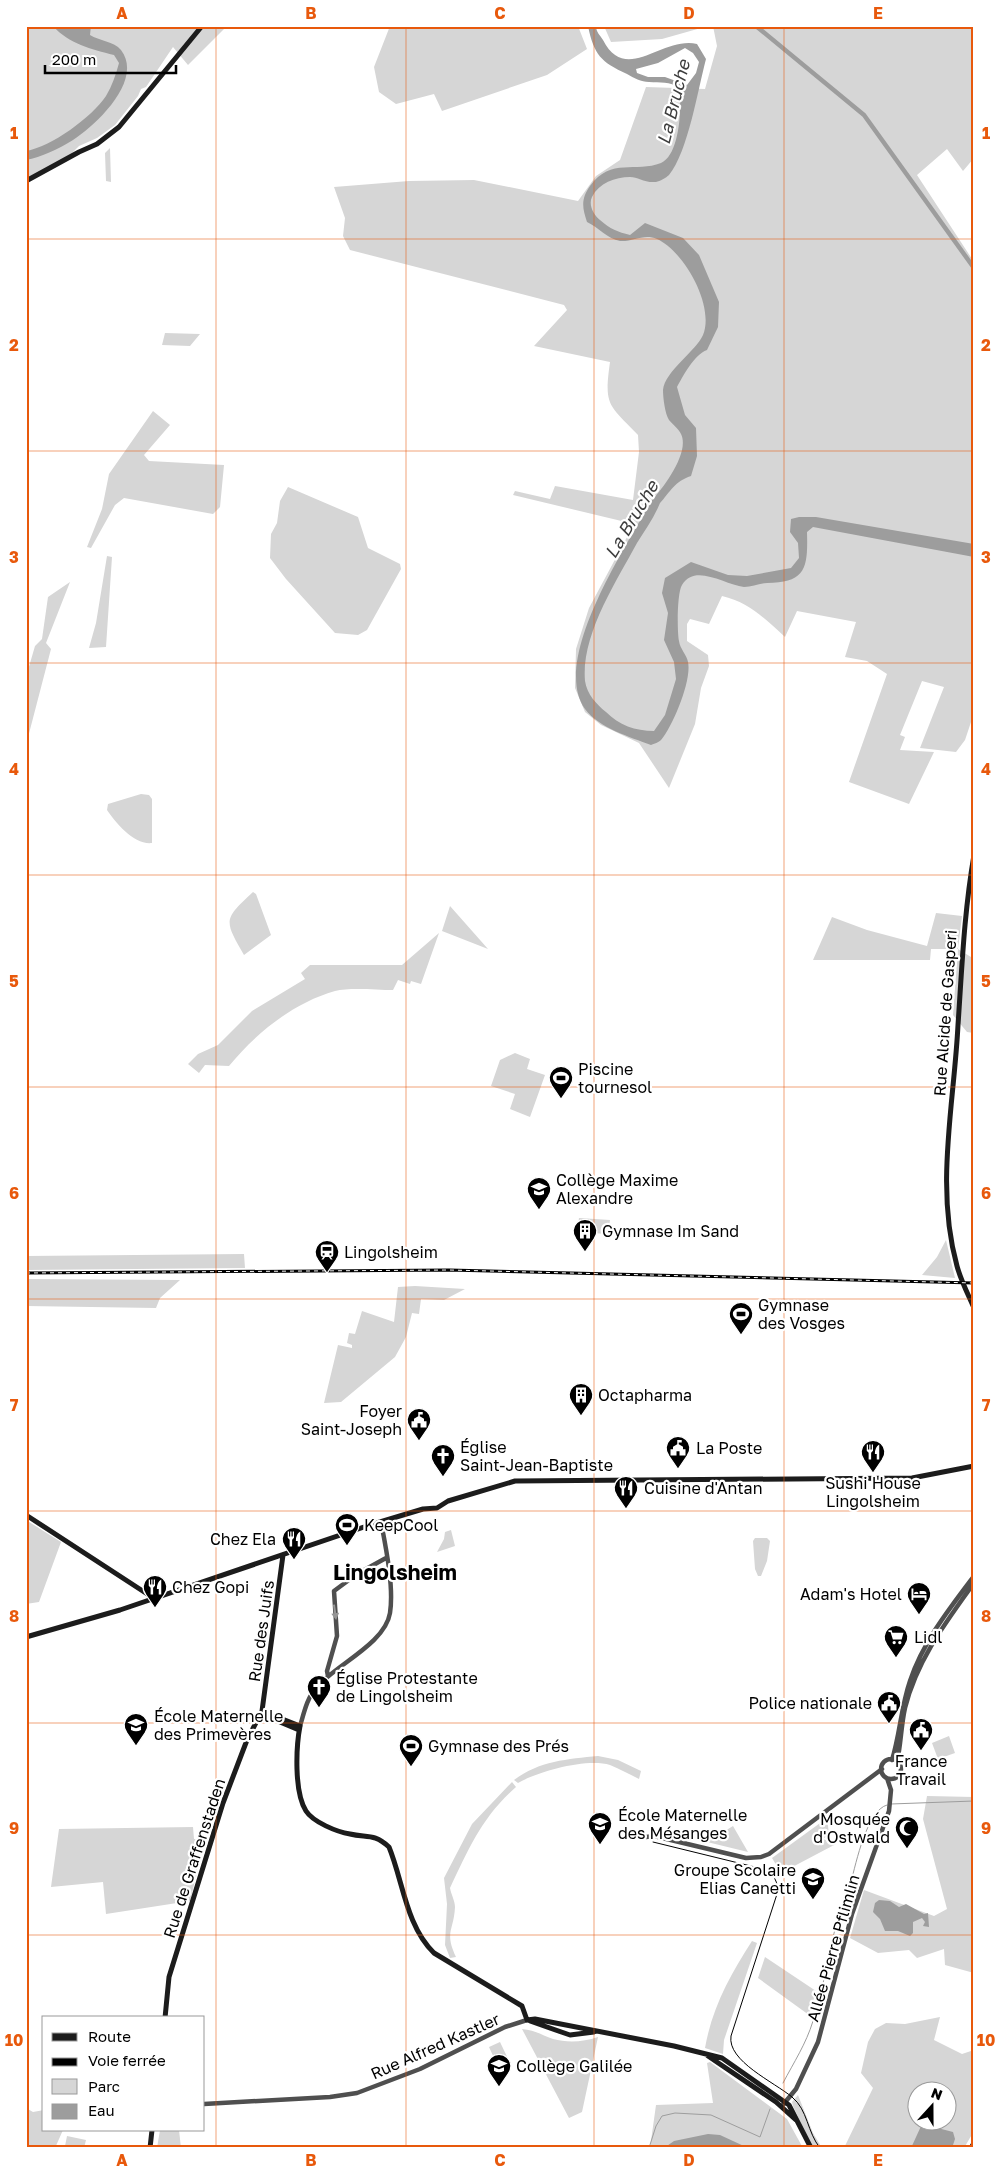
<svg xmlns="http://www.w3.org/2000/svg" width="1000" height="2174" viewBox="0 0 1000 2174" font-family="'Golos Text',sans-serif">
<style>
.green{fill:#d6d6d6;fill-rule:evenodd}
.water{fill:#9d9d9d;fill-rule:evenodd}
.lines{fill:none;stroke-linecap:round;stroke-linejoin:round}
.stream{stroke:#9d9d9d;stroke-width:1}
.canal{stroke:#9d9d9d;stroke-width:4.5}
.tertiary{stroke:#4f4f4f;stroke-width:4.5}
.secondary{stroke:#1c1c1c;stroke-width:5}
.tram{stroke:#000;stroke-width:1}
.rail-casing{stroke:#000;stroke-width:3}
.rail{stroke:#fff;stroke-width:1;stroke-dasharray:4;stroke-linecap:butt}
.oneway{fill:#959595}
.grid{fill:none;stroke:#e8590c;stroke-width:1;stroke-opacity:0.55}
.labels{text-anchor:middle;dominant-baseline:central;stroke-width:4.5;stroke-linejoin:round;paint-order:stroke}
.street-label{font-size:16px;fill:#000;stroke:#fff}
.poi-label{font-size:16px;fill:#000;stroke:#fff;text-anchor:start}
.water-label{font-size:18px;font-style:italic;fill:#3e3e3e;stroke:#fff}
.district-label{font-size:21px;font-weight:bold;fill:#000;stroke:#fff}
.neatline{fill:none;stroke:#e8590c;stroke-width:2}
.grid-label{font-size:16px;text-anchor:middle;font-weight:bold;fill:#e8590c}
</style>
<rect width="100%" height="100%" fill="#fff"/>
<path class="green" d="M26,26H227L188,65L173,47L146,87L141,89L138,96L115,125L97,138L79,146L62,163L26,182Z
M390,26H578L587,49L547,75L442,111L434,94L396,104L379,92L374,67Z
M604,26H708L662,39L611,42Z
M713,26H974V158L963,171L947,149L917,175L974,262V713L965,740L956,752L920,748L944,687L922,681L900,735L905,737L900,750L934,752L909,804L849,782L887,674L867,661L845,657L856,622L797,611L785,637C765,619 749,602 722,596L709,624L690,619L687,624V641L708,655L709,666L701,688L695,724L669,788L639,743L601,725L585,712L575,688L576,649L589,608L634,524L513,495L515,491L550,499L555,486L633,500L639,452L638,435C608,404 604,406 610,362L534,346L567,310L564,305L350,250L343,236L345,218L334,187L409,181L474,180L578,201L596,176L620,160L646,87L705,89L717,46Z
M110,148L111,182L106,181L105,153Z
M165,333L200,334L190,346L162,345Z
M153,411L170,425L144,455L149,461L224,465L220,507L213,514L124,498L115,505L91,548L87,547L102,509L109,474Z
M288,487L358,517L368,548L400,564L401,569L367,630L358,635L335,633L286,579L270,558L271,534L277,523L280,501Z
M107,556L112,557L106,647L89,648L96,623Z
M70,582L46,643L51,649L26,745V677L35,646L42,639L48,597Z
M141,794L149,795L152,799V843C134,845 116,823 107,810L108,804Z
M253,892L256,894L271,935L244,955C224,920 223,920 253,892Z
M450,906L488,949L442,931Z
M936,913L962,916L958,949L971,957L974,955V1033L967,1032L953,1015L958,949H931L930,960H813L832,917L867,930L927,946Z
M439,933L421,984L411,981L410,984L398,980L393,990C377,990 350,987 335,991C293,1003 256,1033 229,1066L205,1065L199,1073L188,1064L198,1054L218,1045L252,1011L305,979L301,973L310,965H402Z
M515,1053L530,1059L527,1069L545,1075L530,1117L510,1109L515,1094L491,1086L500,1060Z
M579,1218L610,1220L608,1234L577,1232Z
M946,1240L955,1278L922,1275L937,1257Z
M244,1254L245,1268L26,1270V1256Z
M26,1279H28L180,1280L160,1298L156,1308L26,1306Z
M415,1286L465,1289L444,1300L421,1299L419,1314L412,1313L406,1337L395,1357L341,1402L324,1403L338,1345L352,1348V1345L347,1343L349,1333L355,1334L362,1311L394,1322L398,1287Z
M26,1520L61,1542L39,1602L26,1604Z
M451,1530L455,1546L437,1552L444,1539L445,1532Z
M755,1538H767L770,1541L767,1561L761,1576H758L755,1569L753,1541Z
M949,1736L955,1753L938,1759L932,1743Z
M598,1756L618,1760L641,1771L639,1779C629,1774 620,1769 610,1765C587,1758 539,1771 518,1783L514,1780C539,1761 568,1759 598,1756Z
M512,1782L516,1787C482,1817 469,1848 450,1888C451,1894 455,1901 455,1907C454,1930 444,1932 456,1957L450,1958L445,1945L447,1904L444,1878L472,1824Z
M927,1796L974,1797V1973L945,1965L944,1949L917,1958L909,1950L878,1953L850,1938L864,1890L934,1916L947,1909L923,1819Z
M827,1818L829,1834L823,1839L836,1844L781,1873L772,1858Z
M733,1826L748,1852L707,1842Z
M193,1827L194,1839H197V1873L190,1901L106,1914L103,1882L51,1887L59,1829Z
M752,1941L757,1943L724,2040L723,2054L705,2048C712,2008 730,1975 752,1941Z
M765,1957L816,1991L809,2015L758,1978Z
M940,2017L934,2040L962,2054L974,2050V2131L964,2148H844L873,2088L861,2073L868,2042L875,2029L886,2023L905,2024ZM918,2092H948V2122H918Z
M522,2029C534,2030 542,2035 553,2039C568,2043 583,2042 598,2037L582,2112L569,2118Z
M500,2042L511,2065L500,2071L489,2047Z
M710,2062L787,2119L803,2148H650L656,2105L713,2103L707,2063Z
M798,2095L813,2133L822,2148H813L793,2106L792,2102Z
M26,2108L33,2112L44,2110V2130H63L55,2148H26Z
M160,2130H179L181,2148H157Z
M67,2136L86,2140L84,2148L65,2146Z"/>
<path class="water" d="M53,26H91L90,35C99,41 114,41 121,50C144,80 96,125 73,140C59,149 41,157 26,160V151C51,147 92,117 106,96C112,86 116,74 119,63L114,55C91,49 69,44 53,26Z
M588,26H596C596,32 600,35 603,40C626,85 662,36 697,44L706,59C698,89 688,152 669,175C666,178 660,181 656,182C644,183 638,177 630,177C615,177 599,183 592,197C588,205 594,215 600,220C610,229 618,232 630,235L645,223L683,238L699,255L719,302L718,327L707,350C694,355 683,376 677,387L685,415L696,428L697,456L691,476C675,481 670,492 660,503C654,518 645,530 637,543C616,582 581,635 585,681C587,694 596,704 606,712C619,725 635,731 654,731L665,715L676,679L674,662L664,640L668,613L662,593L665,578L691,562L728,575L747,576L791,568L799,558L798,543L790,532L791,519L799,517H816L974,544V557L813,527L807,532C808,568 806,583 767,583C759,583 752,587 744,587C725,585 695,563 682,585C677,593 677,631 679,641C680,649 687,655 688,662C692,680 673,726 661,740C659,742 654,744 651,745C630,737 599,728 585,709C550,660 627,545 652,500C664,487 690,452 681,434C679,429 673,425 669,420C665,414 663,398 663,390C665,371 696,351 703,335C715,306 684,251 657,239C644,233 633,242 620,241C608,239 598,227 587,222C582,207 581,199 590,186C611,157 636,173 661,163C680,155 682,106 679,88C670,81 660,83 649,82C641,82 634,78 627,74C601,62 594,55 588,26ZM685,48L693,53L699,62L696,73L687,85L665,77H648L637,73L636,69L658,63Z
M879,1900L890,1901L899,1907L906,1904L924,1914L928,1913L929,1927L923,1926L925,1922L922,1918L913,1922V1933L910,1936L898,1931H885L880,1919L873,1912L875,1903Z
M922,2124L953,2132L955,2139L952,2148H911Z
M708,2134L720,2135L746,2147L759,2148H664L674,2141Z"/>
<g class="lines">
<path class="stream" d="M891,1804L974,1801
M783,2083C794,2062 806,2044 813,2021C823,1990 828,1957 836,1925C840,1910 848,1896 851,1882C856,1863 867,1810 887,1805
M649,2148L656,2126L662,2116L675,2113L711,2115L760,2137L770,2109"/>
<path class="canal" d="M756,26L864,115L974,268"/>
<path class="tertiary" d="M328,1676L327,1671L337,1636L334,1591L357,1574L386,1558
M300,1726C304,1713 307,1698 316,1688C335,1665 385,1644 390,1613C394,1587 386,1548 381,1522
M881 1769a10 10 0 1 1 20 0a10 10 0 1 1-20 0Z
M892,1760C900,1734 901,1707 910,1681C923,1642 949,1609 974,1576
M897,1762C901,1744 901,1726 905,1708C917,1660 946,1622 974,1583
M646,1837L654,1836L746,1858L761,1857L769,1854L882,1769
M204,2104L330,2097L357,2093L420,2069L505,2027L527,2020
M782,2106L796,2089L818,2042L852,1914L889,1811L891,1790L887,1778"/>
<path class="secondary" d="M26,181L79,152L97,144L119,127L202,26
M974,855C964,913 962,967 958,1025C954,1105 935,1187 957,1266C961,1281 968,1294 974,1308
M26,1515L155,1599
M26,1637L120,1610L370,1525L423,1509L437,1508L448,1501L515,1481L912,1478L974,1466
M262,1711L300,1726C296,1747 294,1792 306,1811C313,1822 337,1832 350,1834C367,1838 374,1833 389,1847C403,1881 406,1926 434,1953L522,2006L527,2020
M261,1714L299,1730
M165,2018L169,1977L223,1803L247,1740L262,1711L283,1555
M527,2020L535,2019L674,2046L722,2058L789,2105L811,2148
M530,2021L570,2035L594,2032
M708,2056L776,2102L796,2120
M150,2148L152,2130"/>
<path class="tram" d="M653,1842L763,1869C774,1874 779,1882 777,1894L731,2036C727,2061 774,2082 792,2097C808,2110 807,2132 820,2148"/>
<g class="rail-casing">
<path id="rail" d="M26,1273L449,1270L974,1283
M970,2148L974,2141"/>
</g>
<use href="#rail" class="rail"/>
</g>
<defs><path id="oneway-solid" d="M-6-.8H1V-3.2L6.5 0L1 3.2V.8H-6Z" transform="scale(1.25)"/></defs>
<use class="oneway" href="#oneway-solid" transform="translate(335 1612) rotate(82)"/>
<path class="grid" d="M216,26V2148M406,26V2148M594,26V2148M784,26V2148M26,239H974M26,451H974M26,663H974M26,875H974M26,1087H974M26,1299H974M26,1511H974M26,1723H974M26,1935H974"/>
<defs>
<g id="stadium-pin" transform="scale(1.25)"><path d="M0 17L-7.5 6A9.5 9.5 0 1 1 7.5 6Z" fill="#000" stroke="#fff"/><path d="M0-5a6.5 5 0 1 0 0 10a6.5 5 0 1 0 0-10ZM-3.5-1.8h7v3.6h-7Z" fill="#fff"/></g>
<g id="school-pin" transform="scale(1.25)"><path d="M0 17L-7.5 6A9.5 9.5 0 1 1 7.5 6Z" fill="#000" stroke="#fff"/><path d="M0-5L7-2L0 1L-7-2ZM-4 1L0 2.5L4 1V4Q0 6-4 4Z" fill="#fff"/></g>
<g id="building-pin" transform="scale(1.25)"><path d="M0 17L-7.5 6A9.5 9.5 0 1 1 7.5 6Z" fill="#000" stroke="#fff"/><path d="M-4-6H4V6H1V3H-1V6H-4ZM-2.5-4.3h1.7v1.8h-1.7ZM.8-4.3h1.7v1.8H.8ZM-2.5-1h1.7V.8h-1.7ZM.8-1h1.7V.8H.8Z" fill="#fff"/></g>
<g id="station-pin" transform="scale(1.25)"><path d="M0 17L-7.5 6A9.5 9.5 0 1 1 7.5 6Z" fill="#000" stroke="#fff"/><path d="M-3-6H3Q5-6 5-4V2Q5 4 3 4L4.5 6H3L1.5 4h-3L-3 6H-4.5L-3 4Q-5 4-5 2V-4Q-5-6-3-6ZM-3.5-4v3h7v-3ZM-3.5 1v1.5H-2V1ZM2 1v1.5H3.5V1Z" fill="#fff"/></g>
<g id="civic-pin" transform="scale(1.25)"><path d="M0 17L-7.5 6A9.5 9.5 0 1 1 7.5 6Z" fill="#000" stroke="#fff"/><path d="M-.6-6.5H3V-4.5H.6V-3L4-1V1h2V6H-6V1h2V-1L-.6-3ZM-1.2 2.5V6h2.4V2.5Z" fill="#fff"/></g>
<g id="restaurant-pin" transform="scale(1.25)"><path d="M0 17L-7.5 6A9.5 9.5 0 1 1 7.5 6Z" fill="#000" stroke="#fff"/><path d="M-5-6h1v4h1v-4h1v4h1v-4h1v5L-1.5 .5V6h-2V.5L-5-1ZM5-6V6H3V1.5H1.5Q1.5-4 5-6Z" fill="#fff"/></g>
<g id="church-pin" transform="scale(1.25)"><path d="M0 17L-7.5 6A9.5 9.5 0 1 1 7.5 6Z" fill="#000" stroke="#fff"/><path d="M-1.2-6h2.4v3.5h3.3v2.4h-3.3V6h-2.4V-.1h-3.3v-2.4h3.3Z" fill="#fff"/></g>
<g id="hotel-pin" transform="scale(1.25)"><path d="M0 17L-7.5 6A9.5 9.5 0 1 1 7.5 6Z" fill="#000" stroke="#fff"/><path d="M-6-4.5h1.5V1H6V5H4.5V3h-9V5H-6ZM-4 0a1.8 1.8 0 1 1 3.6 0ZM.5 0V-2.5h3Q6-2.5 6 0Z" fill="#fff"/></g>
<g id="supermarket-pin" transform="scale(1.25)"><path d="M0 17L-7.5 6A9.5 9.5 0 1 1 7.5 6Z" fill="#000" stroke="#fff"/><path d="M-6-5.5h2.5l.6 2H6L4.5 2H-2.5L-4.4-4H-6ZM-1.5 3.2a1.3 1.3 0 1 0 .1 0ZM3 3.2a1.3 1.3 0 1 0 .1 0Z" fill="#fff"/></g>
<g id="mosque-pin" transform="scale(1.25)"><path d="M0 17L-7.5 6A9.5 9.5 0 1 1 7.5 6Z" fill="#000" stroke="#fff"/><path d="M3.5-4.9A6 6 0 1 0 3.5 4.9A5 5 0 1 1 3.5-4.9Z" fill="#fff"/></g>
</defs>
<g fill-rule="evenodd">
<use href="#stadium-pin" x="561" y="1078"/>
<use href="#school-pin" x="539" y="1189"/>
<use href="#building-pin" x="585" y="1231"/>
<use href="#station-pin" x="327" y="1252"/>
<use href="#stadium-pin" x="741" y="1314"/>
<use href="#building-pin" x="581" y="1395"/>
<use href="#civic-pin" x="419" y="1420"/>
<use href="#civic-pin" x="678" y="1448"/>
<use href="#restaurant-pin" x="873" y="1452"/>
<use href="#church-pin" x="443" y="1456"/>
<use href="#restaurant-pin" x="626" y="1488"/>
<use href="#stadium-pin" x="347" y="1525"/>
<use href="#restaurant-pin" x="294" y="1539"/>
<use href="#restaurant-pin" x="155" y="1587"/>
<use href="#hotel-pin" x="919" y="1594"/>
<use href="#supermarket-pin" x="896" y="1637"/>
<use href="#church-pin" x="319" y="1687"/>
<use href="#civic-pin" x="889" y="1703"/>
<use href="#school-pin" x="136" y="1725"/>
<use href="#civic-pin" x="921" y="1730"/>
<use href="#stadium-pin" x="411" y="1746"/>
<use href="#school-pin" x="600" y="1824"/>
<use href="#mosque-pin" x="907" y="1828"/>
<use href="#school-pin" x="813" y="1879"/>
<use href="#school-pin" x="499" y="2066"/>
</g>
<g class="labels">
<g class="street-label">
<text transform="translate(945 1013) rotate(-86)">Rue Alcide de Gasperi</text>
<text transform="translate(261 1631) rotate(-82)">Rue des Juifs</text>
<text transform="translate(194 1858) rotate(-72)">Rue de Graffenstaden</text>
<text transform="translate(833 1948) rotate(-74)">Allée Pierre Pflimlin</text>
<text transform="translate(435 2046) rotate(-24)">Rue Alfred Kastler</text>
</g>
<g class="poi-label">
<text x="578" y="1069">Piscine<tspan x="578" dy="18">tournesol</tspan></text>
<text x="556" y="1180">Collège Maxime<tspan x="556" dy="18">Alexandre</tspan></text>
<text x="602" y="1231">Gymnase Im Sand</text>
<text x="344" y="1252">Lingolsheim</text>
<text x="758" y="1305">Gymnase<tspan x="758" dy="18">des Vosges</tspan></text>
<text x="598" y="1395">Octapharma</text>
<text x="402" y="1411" text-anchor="end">Foyer<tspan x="402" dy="18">Saint-Joseph</tspan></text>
<text x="460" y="1447">Église<tspan x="460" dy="18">Saint-Jean-Baptiste</tspan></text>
<text x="696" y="1448">La Poste</text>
<text x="873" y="1483" text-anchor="middle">Sushi House<tspan x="873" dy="18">Lingolsheim</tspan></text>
<text x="644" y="1488">Cuisine d'Antan</text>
<text x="364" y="1525">KeepCool</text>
<text x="276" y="1539" text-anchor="end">Chez Ela</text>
<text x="172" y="1587">Chez Gopi</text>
<text x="902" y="1594" text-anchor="end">Adam's Hotel</text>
<text x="914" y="1637">Lidl</text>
<text x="336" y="1678">Église Protestante<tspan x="336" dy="18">de Lingolsheim</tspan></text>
<text x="872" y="1703" text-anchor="end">Police nationale</text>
<text x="154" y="1716">École Maternelle<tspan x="154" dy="18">des Primevères</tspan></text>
<text x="428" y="1746">Gymnase des Prés</text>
<text x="921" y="1761" text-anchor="middle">France<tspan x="921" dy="18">Travail</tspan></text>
<text x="618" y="1815">École Maternelle<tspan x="618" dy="18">des Mésanges</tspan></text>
<text x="890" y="1819" text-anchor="end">Mosquée<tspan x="890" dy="18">d'Ostwald</tspan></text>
<text x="796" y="1870" text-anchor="end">Groupe Scolaire<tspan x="796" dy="18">Elias Canetti</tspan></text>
<text x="516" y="2066">Collège Galilée</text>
</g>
<g class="water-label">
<text transform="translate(673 102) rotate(-76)">La Bruche</text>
<text transform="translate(631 519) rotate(-59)">La Bruche</text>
</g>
<g class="district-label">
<text x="395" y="1572">Lingolsheim</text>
</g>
</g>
<rect width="1000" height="2174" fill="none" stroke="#ffffff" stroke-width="55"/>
<rect x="42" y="2016" width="162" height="115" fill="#ffffff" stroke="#999999"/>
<rect x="52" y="2033" width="25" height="8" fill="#1c1c1c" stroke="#999999"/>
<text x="88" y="2042" font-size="15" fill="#000000">Route</text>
<rect x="52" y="2058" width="25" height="8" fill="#000000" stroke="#999999"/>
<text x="88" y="2066" font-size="15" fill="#000000">Voie ferrée</text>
<rect x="52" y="2079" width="25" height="15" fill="#d6d6d6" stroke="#999999"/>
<text x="88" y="2092" font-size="15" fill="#000000">Parc</text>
<rect x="52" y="2104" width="25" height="15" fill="#9d9d9d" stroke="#999999"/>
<text x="88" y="2116" font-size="15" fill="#000000">Eau</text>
<g transform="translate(932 2106) rotate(21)"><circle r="24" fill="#ffffff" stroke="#999999"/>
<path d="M0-4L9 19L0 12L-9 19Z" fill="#000000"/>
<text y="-8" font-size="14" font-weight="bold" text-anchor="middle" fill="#000000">N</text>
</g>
<path d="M45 65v8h131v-8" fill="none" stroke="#000000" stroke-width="2.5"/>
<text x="52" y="65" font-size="15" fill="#000000" stroke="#ffffff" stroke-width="4" paint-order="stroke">200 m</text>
<rect x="28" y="28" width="944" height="2118" class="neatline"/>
<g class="grid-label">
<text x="122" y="19">A</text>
<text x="311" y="19">B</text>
<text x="500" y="19">C</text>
<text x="689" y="19">D</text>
<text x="878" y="19">E</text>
<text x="14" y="139">1</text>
<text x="986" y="139">1</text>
<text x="14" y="351">2</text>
<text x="986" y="351">2</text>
<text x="14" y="563">3</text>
<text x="986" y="563">3</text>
<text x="14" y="775">4</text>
<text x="986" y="775">4</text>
<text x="14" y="987">5</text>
<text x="986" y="987">5</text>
<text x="14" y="1199">6</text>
<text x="986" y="1199">6</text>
<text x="14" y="1411">7</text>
<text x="986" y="1411">7</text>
<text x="14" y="1622">8</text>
<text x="986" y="1622">8</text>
<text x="14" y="1834">9</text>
<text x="986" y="1834">9</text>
<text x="14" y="2046">10</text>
<text x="986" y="2046">10</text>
<text x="122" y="2166">A</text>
<text x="311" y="2166">B</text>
<text x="500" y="2166">C</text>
<text x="689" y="2166">D</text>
<text x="878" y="2166">E</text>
</g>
</svg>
